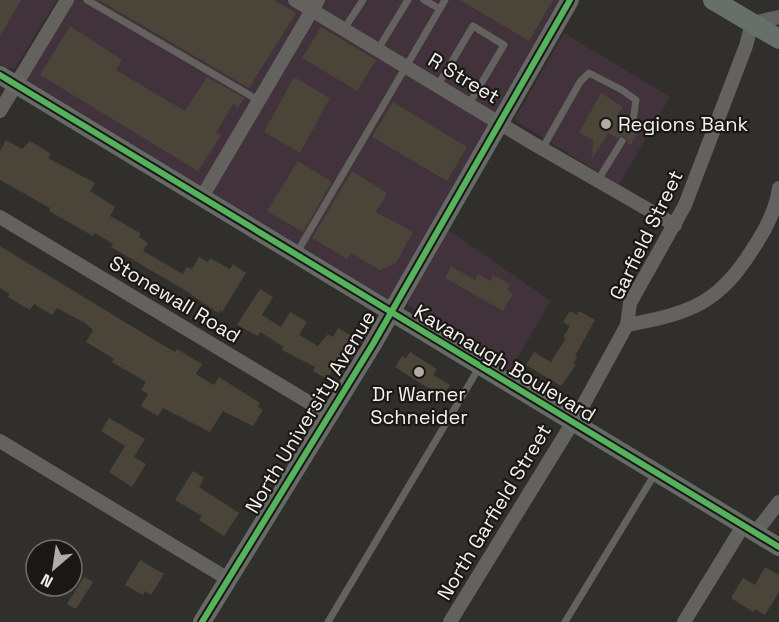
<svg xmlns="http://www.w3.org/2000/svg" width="779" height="622" viewBox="0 0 779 622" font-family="'Space Grotesk',sans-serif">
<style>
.commercial{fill:#41323b}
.building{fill:#4b4539}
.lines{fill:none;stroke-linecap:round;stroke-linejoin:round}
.lane{stroke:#63625f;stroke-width:7}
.street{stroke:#63625f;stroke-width:14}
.secondary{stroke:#666a65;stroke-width:18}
.primary{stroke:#667069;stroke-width:20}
.cycleway-casing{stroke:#1a1814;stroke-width:10}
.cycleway{stroke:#56b35d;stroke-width:6}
.poi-dot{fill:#b0ada8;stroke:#1a1814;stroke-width:2}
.labels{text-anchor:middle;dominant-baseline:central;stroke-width:4.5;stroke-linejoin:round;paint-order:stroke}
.street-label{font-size:20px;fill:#f4f1ec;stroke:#1a1814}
.poi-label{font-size:20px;fill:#f4f1ec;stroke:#1a1814;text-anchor:start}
</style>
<rect width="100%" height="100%" fill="#312f2b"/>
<path class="commercial" d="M0,0H57L15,68H6L0,64Z
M67,0H295L300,3L318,0H568L389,312L16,84Z
M564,33L670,97L619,185L514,120Z
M447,229L551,301L509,372L407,304Z"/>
<path class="building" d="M0,0H21L0,36Z
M99,0H274L296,13L249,88Z
M460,0H553L529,41Z
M70,26L122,60L116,70L185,111L207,77L244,98L238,108L233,104L216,133L221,135L198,171L40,75Z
M321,27L376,60L357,91L302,58Z
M294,77L330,98L300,153L264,132Z
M601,93L623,107L617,117L639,130L630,146L624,136L617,138L608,133L592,159L593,140L579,133Z
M393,102L467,147L447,181L372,137Z
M6,140L22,149L30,141L51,154L48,158L95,183L90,191L115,207L110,216L140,233L139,237L148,243L143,251L183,274L187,267L192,269L199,257L208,262L210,258L230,269L233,264L246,273L222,312L220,310L218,313L183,289L111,247L113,244L95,233L93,236L70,223L49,211L50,208L0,180V151Z
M298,161L332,182L303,232L267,211Z
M352,171L387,193L376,212L413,232L396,263L380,270L351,253L347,259L312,238Z
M0,246L151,338L175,352L177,349L202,364L196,374L214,385L219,377L260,403L258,407L263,410L253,426L223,411L210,432L163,408L158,416L141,406L148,394L141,390L146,382L112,362L114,359L86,342L93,330L85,323L57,308L52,315L34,304L30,310L8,297L10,294L0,288Z
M451,266L475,280L478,274L490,281L493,275L510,284L507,290L513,294L503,311L445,278Z
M260,289L273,297L262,315L281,327L290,312L307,322L299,335L318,346L328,334L333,337L338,328L352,336L327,379L313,371L315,367L282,350L284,347L260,332L258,336L237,325Z
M570,311L577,315L579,311L595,320L575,356L577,357L573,364L576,365L561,386L526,365L534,352L551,362L566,338L563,337L570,326L563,322Z
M410,352L437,369L433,375L450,385L442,397L395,367L402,356L406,358Z
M109,418L145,439L134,457L146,464L132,487L109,472L125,446L101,431Z
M193,471L204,478L199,487L239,513L224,536L199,520L202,516L175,500Z
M140,560L164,574L151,595L145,591L143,595L125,585Z
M765,567L779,575V592L765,615L755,609L753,612L731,598L743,578L755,585Z
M84,577L93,582L76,609L67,604Z"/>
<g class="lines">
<path class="lane" d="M87,0L258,100
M424,0L440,9
M344,29L363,0
M378,49L408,0
M438,85L473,26L504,45L469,104
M542,149L580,82L589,73L622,90L636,100L633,121
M598,180L622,141
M296,254L445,0
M328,622L480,366
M565,622L656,472"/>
<path class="street" d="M295,0L534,144L675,225
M0,111L67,0
M202,197L318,0
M0,217L330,415
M627,325C691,313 719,304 754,247C766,229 776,210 779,188
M0,441L228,579
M755,533L779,502
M450,622L581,409L627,325L630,303L685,205L746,46L752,23L779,17
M684,622L743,526"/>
<path class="secondary" d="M0,75L779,547
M202,622L373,344L570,0"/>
<path class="primary" d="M713,0L779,39"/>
<g class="cycleway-casing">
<path id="cycleway" d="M0,75L779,547
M202,622L373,344L570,0"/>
</g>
<use href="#cycleway" class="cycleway"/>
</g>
<g class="poi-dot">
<circle cx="606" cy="124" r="6"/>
<circle cx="419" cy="372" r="6"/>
</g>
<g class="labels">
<g class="street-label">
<text transform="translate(464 78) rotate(31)">R Street</text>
<text transform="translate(646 235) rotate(-64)">Garfield Street</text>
<text transform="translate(175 299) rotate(31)">Stonewall Road</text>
<text transform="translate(505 363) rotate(31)">Kavanaugh Boulevard</text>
<text transform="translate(310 412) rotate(-59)">North University Avenue</text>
<text transform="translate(494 512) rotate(-59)">North Garfield Street</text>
</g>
<g class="poi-label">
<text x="618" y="124">Regions Bank</text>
<text x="419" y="394" text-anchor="middle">Dr Warner<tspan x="419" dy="23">Schneider</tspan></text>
</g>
</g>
<g transform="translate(54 568) rotate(209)"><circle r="28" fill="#1a1814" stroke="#716f6a" stroke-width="1.5"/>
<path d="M0-4.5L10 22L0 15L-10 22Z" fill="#b0ada8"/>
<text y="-9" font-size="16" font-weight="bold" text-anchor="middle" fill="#f4f1ec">N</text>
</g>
</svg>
